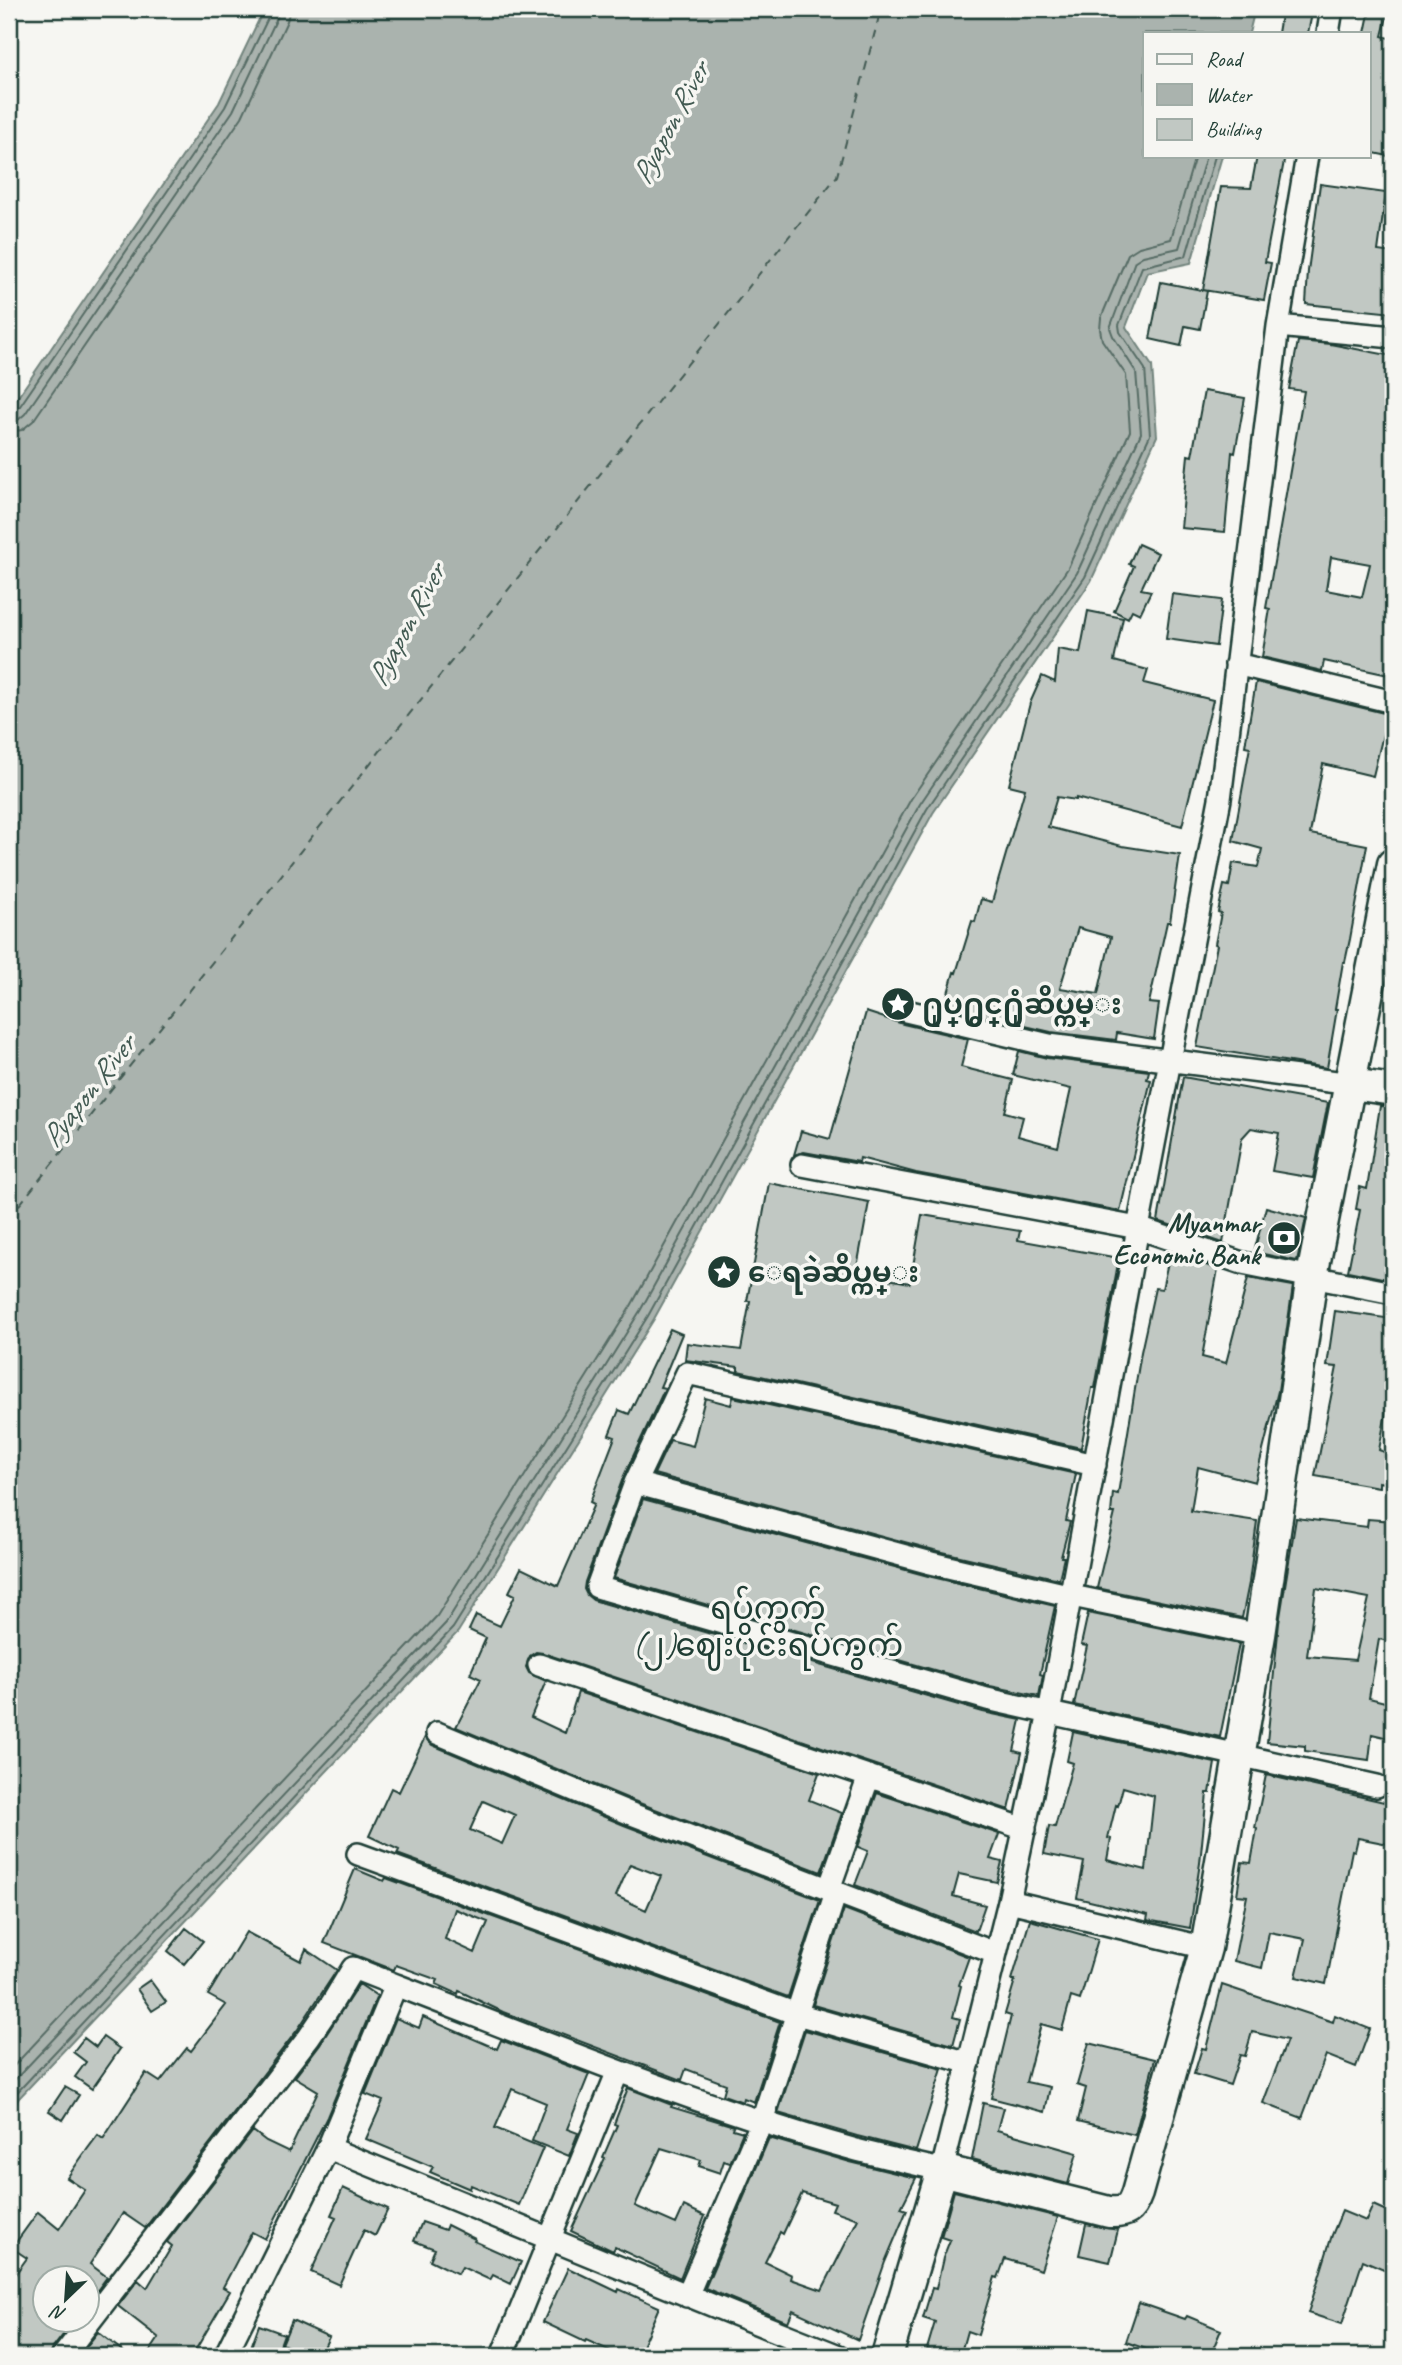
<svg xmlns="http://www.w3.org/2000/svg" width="1402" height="2365" viewBox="0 0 1402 2365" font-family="Caveat,'Noto Sans Myanmar',sans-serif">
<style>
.water{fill:#aab3ae;stroke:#72847d;stroke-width:2}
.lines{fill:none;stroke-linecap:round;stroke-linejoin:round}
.shore{stroke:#576c65;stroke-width:2}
.ferry{stroke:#425a52;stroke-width:2;stroke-dasharray:9 7;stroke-linecap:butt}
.building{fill:#c1c8c3;stroke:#1f3d34;stroke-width:2;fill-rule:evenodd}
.street-casing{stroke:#1f3d34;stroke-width:26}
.secondary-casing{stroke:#1f3d34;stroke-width:35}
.street{stroke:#f6f6f2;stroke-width:21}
.secondary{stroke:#f6f6f2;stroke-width:30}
.labels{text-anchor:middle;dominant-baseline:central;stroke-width:7;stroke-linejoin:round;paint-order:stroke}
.poi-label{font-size:28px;font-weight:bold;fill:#1f3d34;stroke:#f6f6f2;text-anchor:start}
.water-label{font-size:30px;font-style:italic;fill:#425a52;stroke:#f6f6f2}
.quarter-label{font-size:32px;fill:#1f3d34;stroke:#f6f6f2}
</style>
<rect width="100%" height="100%" fill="#f6f6f2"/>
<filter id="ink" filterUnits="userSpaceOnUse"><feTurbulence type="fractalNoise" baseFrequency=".0143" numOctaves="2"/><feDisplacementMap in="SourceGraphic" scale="14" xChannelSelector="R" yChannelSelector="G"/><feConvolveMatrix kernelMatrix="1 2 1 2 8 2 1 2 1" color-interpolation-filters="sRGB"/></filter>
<g filter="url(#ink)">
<path class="water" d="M264,9H1255L1249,33H1145V156H1222L1191,263L1147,272L1126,327L1152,366L1157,436L1091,581L933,813L654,1319L458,1632L19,2098L9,2114V410L219,103Z"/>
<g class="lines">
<path class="shore" d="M9,413L18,409L225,107L270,14V9
M9,422L18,420L25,414L233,111L277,18L279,9
M9,432L22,430L33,421L242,117L287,21L290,9
M9,2071L437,1616L631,1306L911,799L1068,568L1130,431L1126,375L1102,340L1100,329L1101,318L1128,254L1139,247L1171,239L1195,156
M9,2086L446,1623L640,1311L920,804L1077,573L1141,433L1136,372L1113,336L1110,328L1135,261L1143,256L1179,248L1206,156
M9,2101L453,1628L648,1316L927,809L1085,577L1150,435L1145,369L1120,332L1119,325L1142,267L1186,256L1215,156"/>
<path class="ferry" d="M9,1218L837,176L881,9"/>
</g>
<path class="building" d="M1282,9H1313L1308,33H1278Z
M1370,9H1389L1382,36L1393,39V157L1369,152V33H1365Z
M1257,156H1285L1265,262L1271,263L1264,300L1203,290L1221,187L1251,188Z
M1320,184L1386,193L1378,251L1393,253L1389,291L1393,292V313L1306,304L1308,271Z
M1161,282L1207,291L1200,329L1185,326L1181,346L1150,339Z
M1298,341L1330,344L1393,356V676L1324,661L1322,671L1262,657L1270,609L1266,608L1304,391L1289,389ZM1331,557L1370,564L1362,597L1326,590Z
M1204,391L1245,398L1235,453L1232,452L1225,532L1181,528L1188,455L1192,456Z
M1138,544L1158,553L1141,589L1151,591L1140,614L1132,610L1128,618L1114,611L1134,566L1129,564Z
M1172,594L1222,600L1216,646L1166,639Z
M1088,611L1123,618L1114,661L1148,670L1144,683L1213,700L1182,826L1076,798V800L1057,797L1048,827L1122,846L1180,855L1170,922H1167L1149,1003L1159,1004L1154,1039L1117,1033L1116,1040L1051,1032L944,1007L954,972L956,973L972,921L975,922L981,899L992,902L1025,789L1009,785L1030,703L1042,676L1055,682L1058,649L1080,653ZM1078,928L1111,937L1098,994L1060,988Z
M1256,682L1388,714L1373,776L1323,764L1310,834L1367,845L1350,939L1345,962H1343L1335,1009H1337L1327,1068L1197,1047L1217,945L1215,944L1221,913L1218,912L1224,885L1229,886L1233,863L1258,867L1262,849L1233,841L1250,747L1245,746Z
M866,1012L903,1024L968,1039L961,1067L1013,1080L1005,1112L1023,1117L1018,1136L1058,1147L1071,1089L1013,1075L1019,1051L1047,1058L1149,1071L1147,1079L1151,1080L1120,1211L916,1173L860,1158L859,1162L804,1152L794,1155L801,1131L830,1139Z
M1183,1077L1328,1103L1313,1178L1272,1171L1279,1133L1251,1128L1242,1138L1223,1243L1158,1221Z
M1380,1106L1393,1107V1257H1391L1387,1279L1348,1271L1360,1210L1356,1209L1360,1187L1367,1189Z
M769,1183L869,1202L856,1273L910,1283L922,1215L1020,1231L1018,1240L1119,1258L1095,1388H1092L1081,1448L738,1371V1367L685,1360L687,1343L741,1350L750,1301H747Z
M1266,1207L1306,1218L1297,1261L1254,1252Z
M1170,1253L1218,1269L1202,1357L1226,1363L1248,1278L1293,1286L1278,1391L1255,1482L1198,1467L1191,1511L1257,1521L1249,1583L1242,1618L1097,1588L1115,1513H1111L1113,1493L1118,1494L1141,1352L1155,1288L1162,1289Z
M1335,1311L1393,1319V1375L1379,1450L1393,1455V1485L1379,1482V1487L1315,1476L1337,1367L1327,1366Z
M670,1329L682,1334L660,1387L665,1388L623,1478L585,1582L584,1589L587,1595L593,1600L983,1712L1021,1720L1014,1751L1022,1753L1009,1810L543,1653L536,1652L530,1656L526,1667L529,1673L546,1681L531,1717L565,1733L578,1692L819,1773L809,1800L842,1813L821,1872L634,1801L456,1727L481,1679L470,1674L486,1638L469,1630L476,1615L500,1626L515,1595L509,1592L521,1568L558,1586L594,1504L590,1502L615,1437L609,1435L619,1410L629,1414Z
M733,1397L1076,1474L1066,1521L1070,1522L1061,1557H1064L1059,1579L934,1550L654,1474L670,1440L693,1446L705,1398L731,1405Z
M643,1499L928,1576L1055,1606L1040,1674L1043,1675L1039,1696L990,1686L614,1578Z
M1296,1518L1367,1527L1368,1519L1393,1521V1614L1388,1641L1379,1639L1369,1698L1393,1704V1739L1372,1734L1369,1760L1305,1751V1746L1267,1742L1279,1623ZM1316,1588L1369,1598L1355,1660L1307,1656Z
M1088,1613L1239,1644L1220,1737L1074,1705L1087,1646L1081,1645Z
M1073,1732L1215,1763L1210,1793H1207L1200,1863L1190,1928L1147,1920L1148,1915L1077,1898L1084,1862L1044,1854L1049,1826L1055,1827L1073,1763L1067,1761ZM1123,1787L1154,1796L1146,1870L1107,1860L1111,1839L1108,1838L1116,1805L1118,1806Z
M425,1737L432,1745L624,1825L820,1900L788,1997L397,1854L399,1850L369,1836L391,1788L399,1792ZM483,1801L515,1815L502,1844L470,1830ZM630,1864L661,1876L646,1910L616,1896Z
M1266,1775L1393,1804V1845L1358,1838L1355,1851L1352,1850L1326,1984L1296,1977L1305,1939L1269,1932L1262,1968L1234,1961L1247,1896L1237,1895L1242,1862L1251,1863L1257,1829L1255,1828Z
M877,1793L999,1834L990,1859L1002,1862L997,1882L959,1874L953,1896L985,1905L976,1931L855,1885L868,1851L858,1847Z
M355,1869L384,1881L386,1878L780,2022L754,2102L744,2098L743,2102L723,2095L726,2084L686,2069L682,2080L503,2012L459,1991L458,1994L436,1984L438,1980L396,1965L394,1970L324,1943ZM455,1909L488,1922L475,1953L445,1939Z
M844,1909L969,1957L959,1985L961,1986L953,2017L960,2019L953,2045L813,2005Z
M1030,1920L1098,1939L1080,2000L1071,1997L1062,2030L1041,2024L1026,2082L1050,2087L1045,2112L991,2098L1011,2016L1005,2014L1015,1980H1012Z
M186,1928L203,1941L184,1964L168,1951Z
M246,1932L301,1961L306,1949L337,1970L298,2029L145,2228L123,2213L90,2264L107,2277L88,2303V2278H46V2320H52L66,2331L53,2348L50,2356H9V2283L27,2258L12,2248L38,2212L59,2229L85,2190L67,2178L83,2155L98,2135L103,2139L146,2073L160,2082L187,2048L191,2051L226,2005L208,1995Z
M150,1980L166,2002L152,2011L137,1989Z
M359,1984L377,1996L327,2117L265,2239L252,2232L223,2287L230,2291L192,2356H147L159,2338L118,2306L138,2280L147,2288L172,2246L167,2242L253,2131L266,2141L289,2152L318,2091L295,2077L320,2044Z
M1222,1985L1333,2022L1335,2015L1370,2029L1356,2067L1326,2055L1302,2118L1263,2103L1287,2040L1252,2032L1245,2056L1240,2055L1230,2085L1194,2074L1202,2048L1206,2049Z
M423,2017L497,2049L501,2040L589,2074L567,2129L578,2133L569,2156L532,2141L546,2103L512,2089L495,2128L543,2148L519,2205L471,2185L470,2189L430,2172L433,2167L366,2139L383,2101L365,2094L396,2018L419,2028Z
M805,2030L942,2069L916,2151L857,2136L778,2113Z
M103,2037L120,2049L92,2089L75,2077L86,2062L73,2052L84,2038L96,2047Z
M1089,2043L1155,2059L1135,2135L1078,2121L1086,2088L1077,2085Z
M65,2087L79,2095L63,2120L49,2111Z
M628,2088L672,2105L671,2107L734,2126L733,2129L743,2132L730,2163L724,2161L720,2173L699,2166L701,2160L661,2148L635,2206L676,2224L684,2206L705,2216L680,2278L615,2247L613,2251L571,2231L605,2158L603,2157L617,2125L614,2124Z
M983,2103L1003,2108L997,2130L1077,2153L1068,2184L972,2159Z
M769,2138L850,2162L916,2178L901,2208L907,2210L885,2262L858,2340L793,2310L788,2322L705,2288ZM802,2193L835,2203L832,2210L858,2219L822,2290L791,2279L792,2275L765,2262L780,2232L783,2234Z
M343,2188L388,2209L375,2236L364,2230L339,2285L311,2272L336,2217L331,2215Z
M954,2191L1058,2217L1041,2270L1005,2259L998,2278L995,2277L978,2335L967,2331L960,2356L927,2349L935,2322L923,2318L932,2288L936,2289L943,2258L950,2240L941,2237Z
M1373,2205L1393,2214V2273L1363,2260L1342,2324L1308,2313L1332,2235L1342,2211L1366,2221Z
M422,2222L445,2230L447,2225L475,2239L474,2241L521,2262L511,2284L493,2275L490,2280L462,2267L458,2274L430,2260L435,2249L414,2241Z
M1086,2224L1118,2230L1110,2262L1079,2255Z
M568,2268L618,2292L619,2289L659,2307L638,2356H622L586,2340L585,2342L543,2322Z
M1139,2303L1185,2319L1187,2316L1221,2330L1210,2356H1166L1126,2342Z
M292,2320L329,2337L320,2356H309L282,2344Z
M259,2325L284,2334L276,2356L251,2347Z
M98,2332L129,2356H79Z"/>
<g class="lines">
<g class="street-casing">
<path id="street" d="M1328,33L1332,9
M1278,326L1393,337
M1236,664L1393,702
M906,1011L1049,1045L1352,1084
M802,1165L1138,1228L1242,1263L1393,1293
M1095,1465L687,1373L635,1483L597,1587L987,1699L1377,1786
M635,1483L931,1563L1072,1596L1260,1635
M539,1665L1025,1829
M437,1733L629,1813L995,1953
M358,1854L797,2014L969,2063
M829,1889L869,1776
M1009,1901L1206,1948
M328,2148C499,2217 668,2289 839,2356
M687,2296L762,2121L836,1892
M63,2356L309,2037L332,2003L353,1968L396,1985
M225,2356L328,2148L396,1985C547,2043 697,2106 853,2149C882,2157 912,2163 942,2170L1009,1901L1049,1713L1138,1228L1220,799L1278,326L1307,156
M502,2356L618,2071"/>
</g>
<g class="secondary-casing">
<path id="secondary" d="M1352,1084L1393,1090
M887,2356L942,2170L1109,2212C1126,2213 1131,2210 1137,2193L1206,1948L1260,1635L1312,1276L1393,864"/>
</g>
<use href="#street" class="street"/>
<use href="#secondary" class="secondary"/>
</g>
</g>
<defs>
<g id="sight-disc" transform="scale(1.75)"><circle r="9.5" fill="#1f3d34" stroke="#f6f6f2"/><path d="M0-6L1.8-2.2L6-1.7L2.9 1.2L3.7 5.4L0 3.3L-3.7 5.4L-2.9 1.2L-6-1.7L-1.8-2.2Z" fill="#fff"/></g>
<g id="bank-disc" transform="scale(1.75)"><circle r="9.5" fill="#1f3d34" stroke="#f6f6f2"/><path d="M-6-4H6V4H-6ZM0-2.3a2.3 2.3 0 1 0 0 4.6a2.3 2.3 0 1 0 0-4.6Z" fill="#fff"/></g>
</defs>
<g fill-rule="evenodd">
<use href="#sight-disc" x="898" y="1004"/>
<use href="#bank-disc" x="1284" y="1238"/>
<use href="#sight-disc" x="724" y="1272"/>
</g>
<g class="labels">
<g class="poi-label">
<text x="922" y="1004">႐ုပ္႐ွင္႐ုံဆိပ္ကမ္း</text>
<text x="1260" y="1222" text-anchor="end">Myanmar<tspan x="1260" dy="32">Economic Bank</tspan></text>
<text x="748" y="1272">ေရခဲဆိပ္ကမ္း</text>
</g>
<g class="water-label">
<text transform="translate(670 123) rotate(-62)">Pyapon River</text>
<text transform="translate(406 625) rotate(-62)">Pyapon River</text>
<text transform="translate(88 1091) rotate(-52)">Pyapon River</text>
</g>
<g class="quarter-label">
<text x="768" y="1608">ရပ်ကွက်<tspan x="768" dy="37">(၂)ဈေးပိုင်းရပ်ကွက်</tspan></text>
</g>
</g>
<rect width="1402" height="2365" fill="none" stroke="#f6f6f2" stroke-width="35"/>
<rect x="18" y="18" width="1367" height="2330" fill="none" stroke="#1f3d34" stroke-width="2.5" filter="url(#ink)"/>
<rect x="1143" y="32" width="228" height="126" fill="#f6f6f2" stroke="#a0aca6" stroke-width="2"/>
<rect x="1157" y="54" width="35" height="10" fill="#f6f6f2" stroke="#a0aca6" stroke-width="2"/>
<text x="1206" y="66" font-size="21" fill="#1f3d34">Road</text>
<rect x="1157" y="84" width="35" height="21" fill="#aab3ae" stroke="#a0aca6" stroke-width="2"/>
<text x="1206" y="102" font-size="21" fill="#1f3d34">Water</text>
<rect x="1157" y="119" width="35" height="21" fill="#c1c8c3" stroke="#a0aca6" stroke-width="2"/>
<text x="1206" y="136" font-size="21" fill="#1f3d34">Building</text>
<g transform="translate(66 2299) rotate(205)"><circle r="33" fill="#f6f6f2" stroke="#a0aca6" stroke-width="2"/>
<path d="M0-5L12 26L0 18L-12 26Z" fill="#1f3d34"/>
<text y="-10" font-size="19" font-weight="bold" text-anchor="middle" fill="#1f3d34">N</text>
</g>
</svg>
